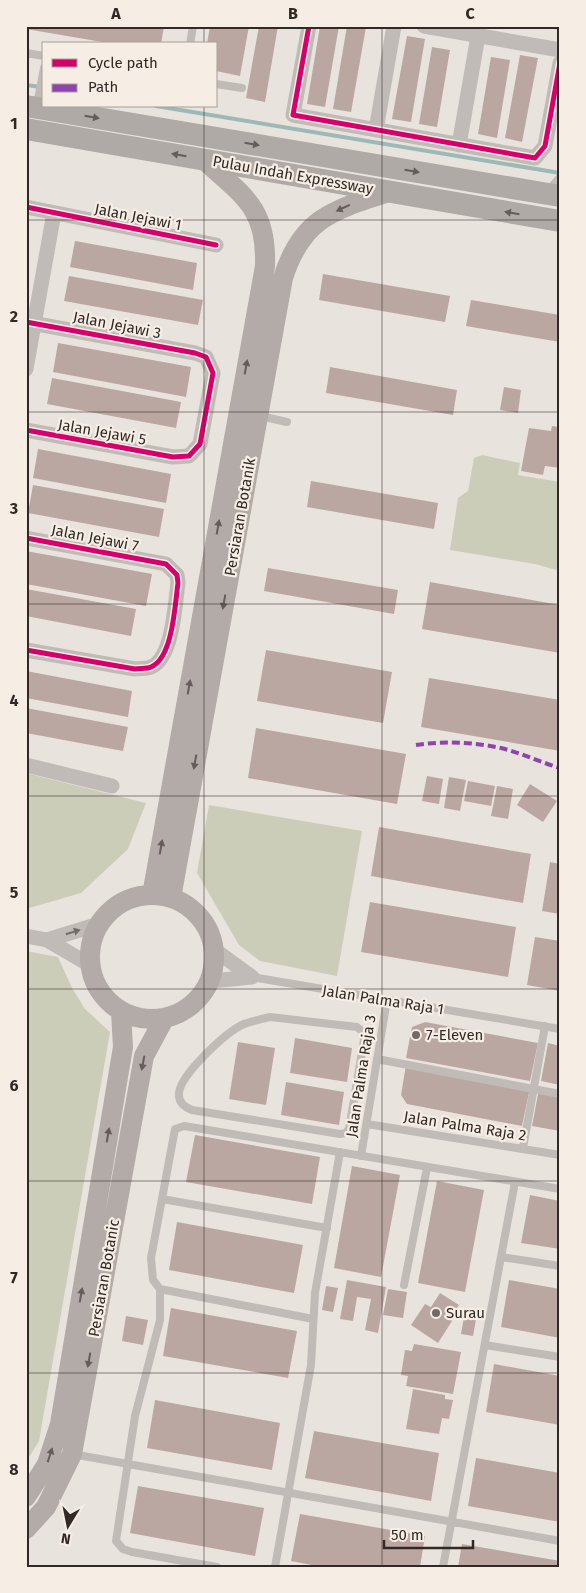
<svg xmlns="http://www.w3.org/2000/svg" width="586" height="1593" viewBox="0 0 586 1593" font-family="'Fira Sans',sans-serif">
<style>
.green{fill:#cbcdb9}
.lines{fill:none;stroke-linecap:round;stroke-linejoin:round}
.stream{stroke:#9cb9b7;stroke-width:4}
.building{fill:#bba7a2}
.lane{stroke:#c1bbb7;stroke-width:8}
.street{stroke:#c1bbb7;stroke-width:15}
.secondary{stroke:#b2aba8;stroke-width:20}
.primary{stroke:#b0aaa6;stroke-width:22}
.quiet{stroke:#8e44ad;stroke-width:4;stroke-dasharray:8 4;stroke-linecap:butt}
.cycleway-casing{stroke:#f6ede4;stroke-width:8}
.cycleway{stroke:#d6006c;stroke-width:5}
.oneway{fill:#645d59}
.oneway2{fill:#655d5a}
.oneway3{fill:#726b67}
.grid{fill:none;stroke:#312926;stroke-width:1;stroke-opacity:0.55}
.poi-dot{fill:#716a66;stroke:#f6ede4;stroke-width:2}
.labels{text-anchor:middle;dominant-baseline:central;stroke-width:4.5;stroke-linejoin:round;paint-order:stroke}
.street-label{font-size:15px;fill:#312926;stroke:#f6ede4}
.poi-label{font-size:15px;fill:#312926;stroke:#f6ede4;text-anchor:start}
.neatline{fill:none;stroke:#312926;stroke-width:2}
.grid-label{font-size:16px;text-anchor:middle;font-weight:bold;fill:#312926}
</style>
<rect width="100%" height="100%" fill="#e9e3de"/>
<path class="green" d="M482,455L520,463L518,475L560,482V571L535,564L450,550L458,498L468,491L474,458Z
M26,773L146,803L128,849L81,893L26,909Z
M209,805L362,831L337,976L260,961L239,945L197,873Z
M26,951L58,957L72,988L85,1009L110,1032L39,1441L26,1462Z"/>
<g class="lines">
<path class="stream" d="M26,85L41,87
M156,106L560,173"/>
</g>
<path class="building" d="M26,26H164L161,44H114L26,29Z
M210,26H249L240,76L216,71V44H207Z
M259,26H278L265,102L246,98Z
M320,26H339L325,107L307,104Z
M347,26L366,27L351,112L333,109Z
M545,26H560V30L544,27Z
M407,36L425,39L411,122L392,119Z
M432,47L450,50L437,127L419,124Z
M520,55L538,58L522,142L505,138Z
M491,57L510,60L497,138L478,134Z
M75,241L197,263L193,290L70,267Z
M323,274L450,296L445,322L319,300Z
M69,276L203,300L198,325L64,301Z
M471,300L560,315V342L466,326Z
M58,343L191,367L186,397L53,372Z
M330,367L457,390L453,415L326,393Z
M52,378L181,402L176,428L47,404Z
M504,387L521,390L518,413L500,410Z
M552,426L560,427V468L545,466L543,475L521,471L529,428L551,431Z
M38,449L171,474L166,503L33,478Z
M311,481L438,503L434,529L307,507Z
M33,485L164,509L159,537L28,513Z
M26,551L152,574L146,606L26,584Z
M268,568L398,590L394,614L264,591Z
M430,582L560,605V653L422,629Z
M26,589L136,609L131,636L26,616Z
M266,650L392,672L383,723L257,701Z
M26,671L132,691L128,717L26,698Z
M429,678L560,700V751L421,727Z
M26,708L128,727L123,751L26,733Z
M256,728L406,754L397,804L248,778Z
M427,776L443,779L439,804L422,801Z
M449,777L466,780L460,811L444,808Z
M468,781L495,786L491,806L464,801Z
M530,784L557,801L543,822L517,805Z
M497,786L513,789L508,819L491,816Z
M379,827L531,854L523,903L371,876Z
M550,862L560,864V914L542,911Z
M370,902L516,927L508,977L361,952Z
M535,937L560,941V991L527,985Z
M425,1022L538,1043L530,1081L406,1058L412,1027Z
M295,1038L352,1048L347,1082L290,1073Z
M238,1042L275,1048L266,1105L229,1099Z
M548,1043L560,1046V1085L541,1081Z
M406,1065L530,1088L522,1126L407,1104L401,1095Z
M286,1082L344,1092L339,1125L281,1115Z
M539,1089L560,1093V1131L532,1126Z
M195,1135L320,1157L312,1204L186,1182Z
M352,1166L400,1175L381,1277L334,1268Z
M437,1181L484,1190L465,1292L418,1283Z
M530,1195L560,1201V1249L521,1243Z
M177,1222L303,1245L294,1293L169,1270Z
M347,1280L386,1287L378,1333L365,1330L371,1299L357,1297L353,1321L340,1319Z
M509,1280L560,1289V1338L501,1327Z
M326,1286L338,1288L333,1312L322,1310Z
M388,1289L407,1292L403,1318L383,1315Z
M440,1293L459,1305L450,1319L452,1321L438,1343L411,1325L425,1304L431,1307Z
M171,1308L297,1331L288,1378L163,1356Z
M465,1312L477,1314L473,1336L461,1334Z
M126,1316L148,1320L143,1345L122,1341Z
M414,1344L461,1352L453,1394L406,1386L408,1376L401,1375L405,1350L412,1351Z
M494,1364L560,1376V1425L486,1412Z
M413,1389L445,1395V1399L453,1400L449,1419L442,1418L439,1434L406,1429Z
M155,1400L280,1423L272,1470L147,1448Z
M314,1431L439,1453L431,1501L305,1478Z
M476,1458L560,1473V1522L468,1506Z
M138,1486L264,1508L255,1556L130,1533Z
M300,1514L425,1536L420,1567H322L291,1561Z
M462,1544L560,1561V1567H458Z"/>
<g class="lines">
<path class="lane" d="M190,44L193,26
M26,53L44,56
M216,84L242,88
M37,105L44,68
M549,190L560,177
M260,416L287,422
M252,977L560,1029
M270,1017L357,1027L363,1032L364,1040L349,1129L346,1133L340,1134L192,1110C185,1107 178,1103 179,1093C181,1074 226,1032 244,1024C252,1021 261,1019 270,1017Z
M377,1059L560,1094
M367,1124L560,1155
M523,1148L545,1026
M361,1156L387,1000
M162,1199L327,1228
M501,1257L560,1266
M404,1285L427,1168
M160,1289L313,1319
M485,1345L560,1357
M72,1454L560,1541
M217,1567L132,1552L123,1549L116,1541L135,1416L160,1320V1289L153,1280L151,1258L175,1129L184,1126L560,1189
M275,1567L311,1365L315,1293L340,1152
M443,1567L515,1182"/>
<path class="street" d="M309,26L293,115L535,158L545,146L560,63
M424,26L560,50
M376,130L394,26
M459,145L478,36
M26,207L216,245
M26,322L195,353L206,357L213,373L200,444L189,456L173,457L26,430
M26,369L54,213
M26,538L166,564L177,575L178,583C175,604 173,658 151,667C147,669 140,668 135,669L26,650
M26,765L112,786
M26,936L47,940L90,965
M47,940L99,924
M215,950L252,977
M211,981L252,977"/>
<path class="secondary" d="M90 957a62 62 0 1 1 124 0a62 62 0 1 1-124 0Z
M152,895L265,266C267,207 243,196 203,159
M171,898L283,278C302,218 333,210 389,192
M26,1497L47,1464L60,1424L123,1047L121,1012
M26,1529L46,1507L72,1454L144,1056L164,1019"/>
<path class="primary" d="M26,106L560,196
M26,129L560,221"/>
<path class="quiet" d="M416,745C444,741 473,742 501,748C521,753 540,762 560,768"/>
<g class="cycleway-casing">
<path id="cycleway" d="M309,26L293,115L535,158L545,146L560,63
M26,207L216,245
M26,322L195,353L206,357L213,373L200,444L189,456L173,457L26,430
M26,538L166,564L177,575L178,583C175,604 173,658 151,667C147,669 140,668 135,669L26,650"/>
</g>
<use href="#cycleway" class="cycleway"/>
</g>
<defs><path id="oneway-solid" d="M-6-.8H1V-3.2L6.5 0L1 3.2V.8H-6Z" transform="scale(1.25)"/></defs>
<g class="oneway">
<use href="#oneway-solid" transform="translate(92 117) rotate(10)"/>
<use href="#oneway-solid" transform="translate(252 144) rotate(10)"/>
<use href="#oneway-solid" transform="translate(179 155) rotate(-170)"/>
<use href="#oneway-solid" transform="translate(412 171) rotate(10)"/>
<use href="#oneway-solid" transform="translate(512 213) rotate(-170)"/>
</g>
<g class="oneway2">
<use href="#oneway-solid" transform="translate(343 208) rotate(155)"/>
<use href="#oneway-solid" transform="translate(246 367) rotate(-80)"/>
<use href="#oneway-solid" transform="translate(218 527) rotate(-80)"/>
<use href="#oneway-solid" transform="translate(224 602) rotate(100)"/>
<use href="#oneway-solid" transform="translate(189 687) rotate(-80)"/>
<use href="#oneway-solid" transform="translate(195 762) rotate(100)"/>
<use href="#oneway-solid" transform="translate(161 847) rotate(-80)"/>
<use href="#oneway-solid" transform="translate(143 1063) rotate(101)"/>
<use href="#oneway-solid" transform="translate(108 1135) rotate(-80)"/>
<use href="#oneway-solid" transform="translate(81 1295) rotate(-80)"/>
<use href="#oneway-solid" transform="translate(89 1360) rotate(100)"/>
<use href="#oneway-solid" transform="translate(50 1455) rotate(-72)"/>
</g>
<use class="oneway3" href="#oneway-solid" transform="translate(73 932) rotate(-17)"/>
<path class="grid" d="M204,26V44M382,26V1567M204,106V1567M26,220H560M26,412H560M26,604H560M26,796H560M26,989H560M26,1181H560M26,1373H560"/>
<g class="poi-dot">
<circle cx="416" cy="1035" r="5"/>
<circle cx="436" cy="1313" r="5"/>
</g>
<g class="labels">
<g class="street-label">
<text transform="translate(293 175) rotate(10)">Pulau Indah Expressway</text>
<text transform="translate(138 217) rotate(11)">Jalan Jejawi 1</text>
<text transform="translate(117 325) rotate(11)">Jalan Jejawi 3</text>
<text transform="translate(102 432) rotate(10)">Jalan Jejawi 5</text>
<text transform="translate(240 517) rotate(-80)">Persiaran Botanik</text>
<text transform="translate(95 538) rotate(11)">Jalan Jejawi 7</text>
<text transform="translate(383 1000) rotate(9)">Jalan Palma Raja 1</text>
<text transform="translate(361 1076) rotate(-81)">Jalan Palma Raja 3</text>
<text transform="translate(465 1126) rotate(9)">Jalan Palma Raja 2</text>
<text transform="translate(104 1278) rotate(-80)">Persiaran Botanic</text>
</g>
<g class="poi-label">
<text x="426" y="1035">7-Eleven</text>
<text x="446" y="1313">Surau</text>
</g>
</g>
<rect width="586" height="1593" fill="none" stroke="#f6ede4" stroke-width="55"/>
<rect x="42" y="42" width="175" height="65" fill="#f6ede4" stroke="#a79f98"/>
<rect x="52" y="59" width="25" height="8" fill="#d6006c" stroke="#a79f98"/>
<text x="88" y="68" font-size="15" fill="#312926">Cycle path</text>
<rect x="52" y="84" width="25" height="8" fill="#8e44ad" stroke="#a79f98"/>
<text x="88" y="92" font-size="15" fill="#312926">Path</text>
<g transform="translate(68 1526) rotate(190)" stroke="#f6ede4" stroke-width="4" paint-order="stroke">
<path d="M0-4L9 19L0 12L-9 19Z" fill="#312926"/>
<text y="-8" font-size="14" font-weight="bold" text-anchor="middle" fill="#312926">N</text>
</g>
<path d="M384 1540v8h89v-8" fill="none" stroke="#312926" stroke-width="2.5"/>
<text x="391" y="1540" font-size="15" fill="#312926" stroke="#f6ede4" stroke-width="4" paint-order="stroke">50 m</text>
<rect x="28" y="28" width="530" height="1538" class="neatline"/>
<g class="grid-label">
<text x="116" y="19">A</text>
<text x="293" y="19">B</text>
<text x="470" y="19">C</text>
<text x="14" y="129">1</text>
<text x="14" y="322">2</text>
<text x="14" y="514">3</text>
<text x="14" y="706">4</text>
<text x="14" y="898">5</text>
<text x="14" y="1091">6</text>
<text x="14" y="1283">7</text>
<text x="14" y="1475">8</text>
</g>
</svg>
